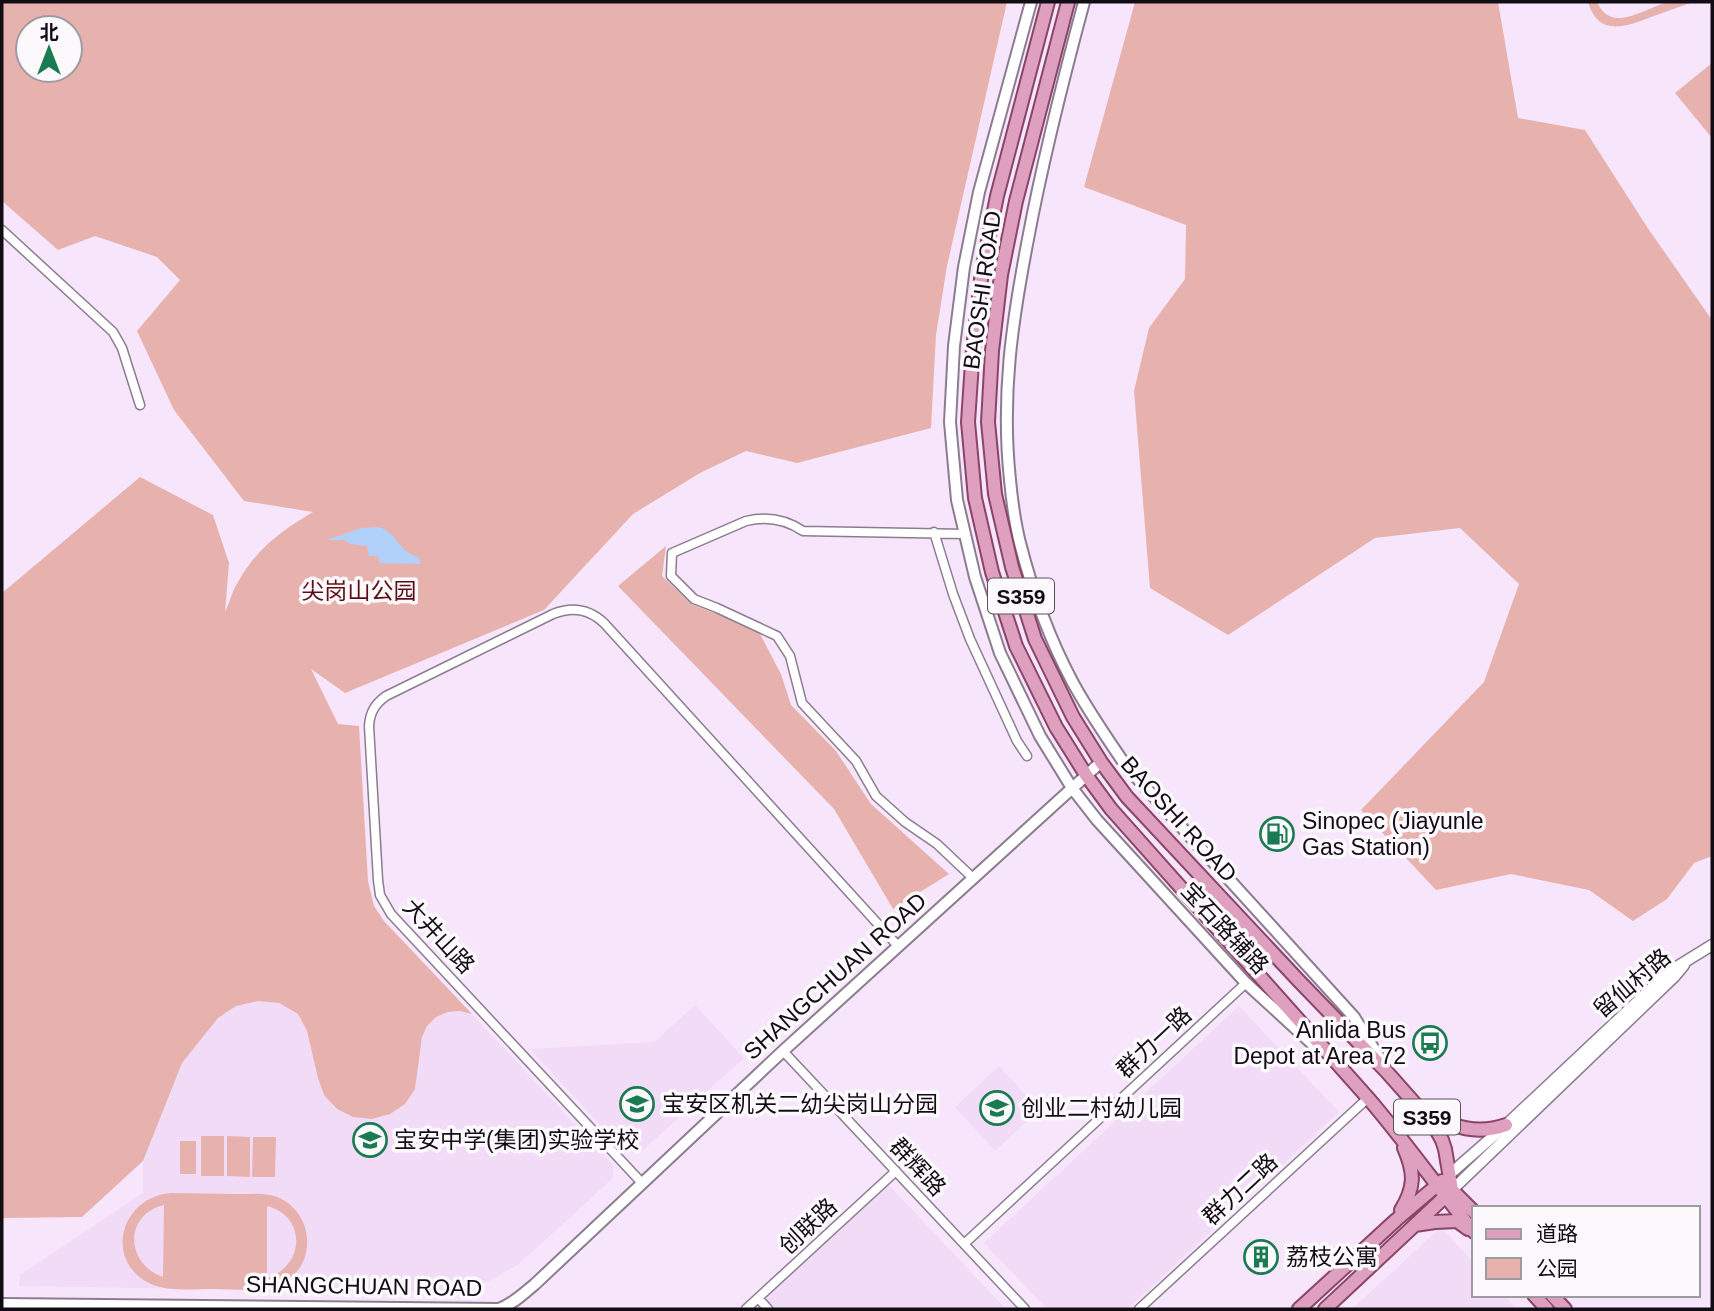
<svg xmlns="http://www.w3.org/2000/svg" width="1714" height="1311" viewBox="0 0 1714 1311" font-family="Arial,'Noto Sans SC',sans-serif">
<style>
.built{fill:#f1dbf7}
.green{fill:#e7b2ae;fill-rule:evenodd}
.water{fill:#b2d1fa}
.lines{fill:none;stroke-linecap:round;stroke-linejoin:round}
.minor-casing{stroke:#8b7c8f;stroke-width:11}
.tertiary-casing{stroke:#8b7c8f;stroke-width:13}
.secondary-casing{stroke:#8b7c8f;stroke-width:14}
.primary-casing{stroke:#8a4468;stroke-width:16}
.minor{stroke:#fff;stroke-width:8}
.tertiary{stroke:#fff;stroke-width:10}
.secondary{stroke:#fff;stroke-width:10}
.primary{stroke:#dfa0bf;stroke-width:12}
.labels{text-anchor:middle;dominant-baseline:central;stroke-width:7;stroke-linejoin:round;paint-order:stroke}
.shield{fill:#fcf9fd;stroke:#58545a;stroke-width:2}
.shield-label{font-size:21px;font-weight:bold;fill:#120d14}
.street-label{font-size:23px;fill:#120d14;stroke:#fcf9fd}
.park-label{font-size:23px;fill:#5d0b12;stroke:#fcf9fd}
.poi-label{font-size:23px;fill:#120d14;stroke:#fcf9fd;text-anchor:start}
</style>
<rect width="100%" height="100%" fill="#f7e6fb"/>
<path class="built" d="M258,1001L279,1003L298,1014L307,1031L318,1078L337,1109L353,1117L372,1119L415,1089L422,1037L427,1026L436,1017L448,1012L460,1011L472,1014L613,1165V1178L519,1264L489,1281L455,1291H308L19,1286L20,1275L143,1193V1161L181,1063L218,1018L236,1006Z
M695,1005L744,1058L643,1150L625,1152L530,1049L654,1042Z
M1239,1006L1339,1112L1128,1309H1047L984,1243Z
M999,1066L1039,1110L995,1151L955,1107Z
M888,1184L1006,1309H776L766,1299Z
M1441,1227L1474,1263V1295H1504L1517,1309H1352Z"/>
<path class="green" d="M2,2H1007L947,266L936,335L931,428L797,463L746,451L700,473L633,514L544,610L345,693L311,669L338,724L359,726L368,881L374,906L384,921L472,1014L460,1011L448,1012L436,1017L427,1026L422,1037L415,1089L405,1104L390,1114L372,1119L353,1117L337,1109L324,1095L318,1078L307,1031L298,1014L279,1003L258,1001L236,1006L218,1018L182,1063L143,1161L82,1217L2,1218V593L140,477L213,515L229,563L225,612C230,602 232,591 238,582C257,548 281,531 313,512L244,501L174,410L137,331L180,280L157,257L95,236L58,250L2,201ZM28,28H70V70H28Z
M1135,2H1498L1518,118L1585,130L1647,227L1712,320V856L1694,863L1667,899L1633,921L1589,890L1511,874L1436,890L1361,810L1484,682L1519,584L1460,528L1375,538L1228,635L1150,588L1134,391L1149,328L1185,279L1186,225L1084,187Z
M1588,2H1597C1611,34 1643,9 1665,3C1674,0 1684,2 1693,2C1679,7 1665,12 1651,17C1626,27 1598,37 1588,2Z
M1712,63V138L1675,93Z
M666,546L662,576L691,604L758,630L781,674L791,705L836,751L871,804L949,874L893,909L834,809L618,586Z
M201,1136H224V1176H201Z
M227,1136L250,1137V1177L227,1176Z
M253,1137H276L275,1177H252Z
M180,1141H196V1174H180Z
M171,1193C193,1193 215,1194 237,1194C247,1194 259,1193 270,1195C296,1200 312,1227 306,1253C302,1272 287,1283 268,1289C251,1291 232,1289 215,1289C194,1289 169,1292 151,1284C103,1262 120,1197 171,1193ZM164,1205L163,1276V1277C125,1264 124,1214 164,1205ZM267,1206C307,1216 305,1266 267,1278Z"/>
<path class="water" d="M362,528C368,528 376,526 381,528C398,534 399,553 419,557L420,564L380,563L378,556H369L367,546L351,544L344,540H327Z"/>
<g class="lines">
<g class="minor-casing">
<path id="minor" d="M2,230L113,332L122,348L140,405
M934,532L953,594L970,639L1017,741L1027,756
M965,534L803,531C785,519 767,516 746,521L672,553L671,576L694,599L717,608L777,636L790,656L802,703L856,761L876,796L905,822L937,844L973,878
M783,1051L1025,1309
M642,1183L391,914L380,895L378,880L369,726C370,712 375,704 386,696L553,614C573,606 589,609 604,623L898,946
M964,1244L1246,983
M758,1298L768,1309
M746,1309L896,1171
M1139,1309L1368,1098"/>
</g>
<g class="tertiary-casing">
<path id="tertiary" d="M1450,1174L1506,1125L1670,971L1712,945
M1452,1190L1674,977L1684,965"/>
</g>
<g class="secondary-casing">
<path id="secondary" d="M1031,2L979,192L964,267L954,346L950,422L957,500L975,577L1000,653L1040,736L1072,788L1097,820L1246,983L1319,1050
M1084,2C1063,80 1043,159 1028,239C1012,322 1001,395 1010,480C1012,501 1015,523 1020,543C1032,590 1049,638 1072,681C1088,711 1107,738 1126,766L1354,1017L1380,1059
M2,1304L499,1309C513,1304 523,1294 534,1285L783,1051L1101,762"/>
</g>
<g class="primary-casing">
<path id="primary" d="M1048,2L997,196L982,271L973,348L968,422L975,498L992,572L1016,646L1056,727L1086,775L1111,809L1368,1098C1405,1141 1438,1188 1474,1232
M1068,2L1016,201L1001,275L992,351L988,422L995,494L1012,567L1035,639L1073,717L1101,762L1127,797L1299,981L1386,1071L1433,1124L1442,1140L1445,1149L1452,1190
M1423,1107C1448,1127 1475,1136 1506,1125
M1452,1190L1474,1212
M1401,1210C1415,1187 1415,1173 1404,1148
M1415,1225L1435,1222L1457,1221L1468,1229
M1534,1295L1547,1309
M1552,1295L1565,1309
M1299,1309L1396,1220L1442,1181
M1325,1309L1449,1193"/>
</g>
<use href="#minor" class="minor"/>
<use href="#tertiary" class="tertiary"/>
<use href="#secondary" class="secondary"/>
<use href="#primary" class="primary"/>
</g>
<defs>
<g id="fuel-ring" transform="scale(1.75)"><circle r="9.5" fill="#fcf9fd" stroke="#1a7a51" stroke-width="1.5"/><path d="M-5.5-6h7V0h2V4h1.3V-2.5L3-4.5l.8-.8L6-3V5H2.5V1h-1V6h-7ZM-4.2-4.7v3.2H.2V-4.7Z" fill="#1a7a51"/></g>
<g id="bus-ring" transform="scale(1.75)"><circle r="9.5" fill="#fcf9fd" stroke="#1a7a51" stroke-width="1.5"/><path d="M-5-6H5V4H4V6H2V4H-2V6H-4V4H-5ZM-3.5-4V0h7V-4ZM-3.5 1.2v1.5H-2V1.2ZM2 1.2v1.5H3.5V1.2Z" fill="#1a7a51"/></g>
<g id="school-ring" transform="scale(1.75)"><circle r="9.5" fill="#fcf9fd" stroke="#1a7a51" stroke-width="1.5"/><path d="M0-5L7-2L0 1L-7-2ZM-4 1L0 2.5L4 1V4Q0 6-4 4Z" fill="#1a7a51"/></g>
<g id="building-ring" transform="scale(1.75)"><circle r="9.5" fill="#fcf9fd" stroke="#1a7a51" stroke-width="1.5"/><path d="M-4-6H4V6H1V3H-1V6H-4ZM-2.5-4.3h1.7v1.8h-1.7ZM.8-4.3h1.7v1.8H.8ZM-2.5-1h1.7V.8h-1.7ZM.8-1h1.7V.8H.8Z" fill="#1a7a51"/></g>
</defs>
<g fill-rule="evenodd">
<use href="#fuel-ring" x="1277" y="834"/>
<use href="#bus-ring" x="1430" y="1043"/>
<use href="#school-ring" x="637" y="1104"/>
<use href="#school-ring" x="997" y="1108"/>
<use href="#school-ring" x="370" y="1140"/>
<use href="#building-ring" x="1261" y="1257"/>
</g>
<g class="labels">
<g class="shield">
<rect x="988" y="578.5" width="66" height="35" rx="5"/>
<rect x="1394" y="1099.5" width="66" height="35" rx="5"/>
</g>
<g class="shield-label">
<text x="1021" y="596">S359</text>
<text x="1427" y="1117">S359</text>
</g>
<g class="street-label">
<text transform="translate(982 290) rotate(-82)">BAOSHI ROAD</text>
<text transform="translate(1179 819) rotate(48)">BAOSHI ROAD</text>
<text transform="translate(1225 928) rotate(47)">宝石路辅路</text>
<text transform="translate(439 936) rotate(47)">大井山路</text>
<text transform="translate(835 976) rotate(-42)">SHANGCHUAN ROAD</text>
<text transform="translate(1632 983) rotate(-40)">留仙村路</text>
<text transform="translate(1154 1042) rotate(-43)">群力一路</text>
<text transform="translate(918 1167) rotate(47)">群辉路</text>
<text transform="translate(1240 1189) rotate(-43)">群力二路</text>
<text transform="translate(808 1226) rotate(-43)">创联路</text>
<text transform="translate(364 1286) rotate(1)">SHANGCHUAN ROAD</text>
</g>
<g class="park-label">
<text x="359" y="591">尖岗山公园</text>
</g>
<g class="poi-label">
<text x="1302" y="821">Sinopec (Jiayunle<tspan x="1302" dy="26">Gas Station)</tspan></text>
<text x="1406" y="1030" text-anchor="end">Anlida Bus<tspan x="1406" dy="26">Depot at Area 72</tspan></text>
<text x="662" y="1104">宝安区机关二幼尖岗山分园</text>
<text x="1021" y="1108">创业二村幼儿园</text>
<text x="394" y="1140">宝安中学(集团)实验学校</text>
<text x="1286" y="1257">荔枝公寓</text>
</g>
</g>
<rect width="1714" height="1311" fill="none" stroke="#120d14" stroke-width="7"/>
<rect x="1472" y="1206" width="228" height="91" fill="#fcf9fd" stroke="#9e9ba0" stroke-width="2"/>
<rect x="1486" y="1229" width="35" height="10" fill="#dfa0bf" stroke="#9e9ba0" stroke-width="2"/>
<text x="1536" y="1241" font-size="21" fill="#120d14">道路</text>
<rect x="1486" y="1258" width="35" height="21" fill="#e7b2ae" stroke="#9e9ba0" stroke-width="2"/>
<text x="1536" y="1276" font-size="21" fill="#120d14">公园</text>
<g transform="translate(49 49)"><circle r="33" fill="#fcf9fd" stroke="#9e9ba0" stroke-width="2"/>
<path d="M0-5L12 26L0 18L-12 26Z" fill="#1a7a51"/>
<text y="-10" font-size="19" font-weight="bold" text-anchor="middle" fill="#120d14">北</text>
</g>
</svg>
